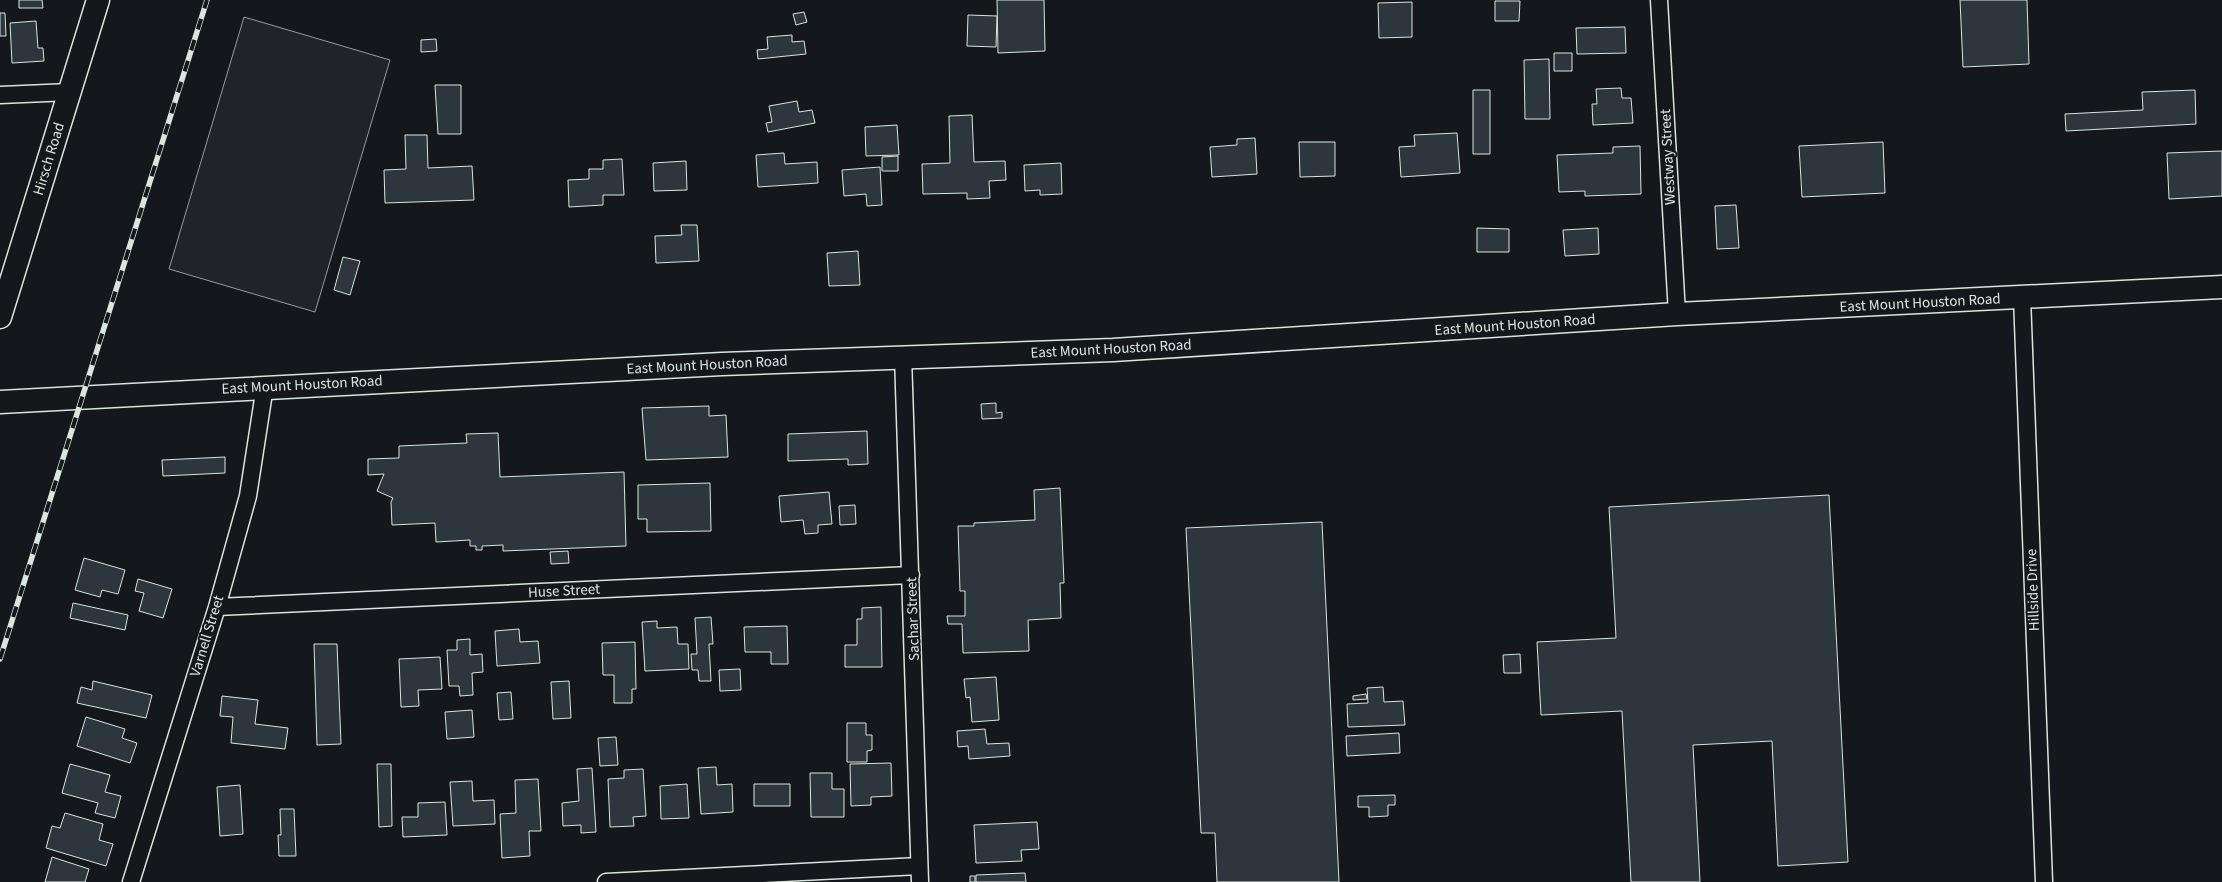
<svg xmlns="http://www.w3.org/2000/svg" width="2222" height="882" viewBox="0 0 2222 882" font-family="'Source Sans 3',sans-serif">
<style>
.pitch{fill:#202428;stroke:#939e99}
.building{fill:#2c363c;stroke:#d8e6dc}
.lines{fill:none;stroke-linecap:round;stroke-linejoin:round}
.street-casing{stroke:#d8e6dc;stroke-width:19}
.secondary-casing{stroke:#d8e6dc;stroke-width:25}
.street{stroke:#14181c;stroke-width:16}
.secondary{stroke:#14181c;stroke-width:22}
.rail-casing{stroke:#d8e6dc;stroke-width:5.5}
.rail{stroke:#14181c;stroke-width:4;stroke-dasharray:11;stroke-linecap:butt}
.labels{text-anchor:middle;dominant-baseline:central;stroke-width:4;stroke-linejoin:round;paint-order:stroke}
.street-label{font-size:15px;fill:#d8e6dc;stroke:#14181c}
</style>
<rect width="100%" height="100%" fill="#14181c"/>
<path class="pitch" d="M244,17L390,60L315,312L169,269Z"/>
<path class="building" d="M19,0H42L43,8H19Z
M997,0H1044L1045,51L998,53Z
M1960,0H2027L2029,64L1963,67Z
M1495,1H1520L1519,21H1495Z
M1412,2V37L1379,38L1378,3Z
M804,12L807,22L796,25L793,14Z
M0,13H5L6,36H0Z
M968,15L997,16L996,47L967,46Z
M36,21L38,48H43L44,61L12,63L10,23Z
M1625,27L1626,53L1577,54L1576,28Z
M792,35V42L804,41L806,54L758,59L757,50L768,49L767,37Z
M436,39L437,51L421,52V40Z
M1554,53H1572V71H1554Z
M1549,59L1550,119H1525L1524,60Z
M435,85H461V134H438Z
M1621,88L1622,98H1631L1633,123L1593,125L1592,104H1597L1596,89Z
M1473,90H1490V154H1473Z
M2195,90L2196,124L2066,131L2065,114L2143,110L2142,92Z
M797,101L799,112L812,110L815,123L768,132L766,123L772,122L769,106Z
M972,115L974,162L1005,161L1006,180L989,181L990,198L967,199V193L923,194L922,164L950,163L949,116Z
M897,125L899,155L866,156L865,127Z
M1457,133L1460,173L1401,177L1399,147L1415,146L1414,135Z
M405,135H427L428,168L472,166L474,200L385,203L384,170L406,169Z
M1255,138L1257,174L1212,177L1210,147L1237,145V139Z
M1299,142H1335V176L1300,177Z
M1883,142L1885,193L1802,197L1799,146Z
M1640,146L1641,194L1585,196V191L1559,192L1557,155L1613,153V147Z
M2222,151V196L2169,199L2167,153Z
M784,153L785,164L817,162L818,183L758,187L756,155Z
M898,156V171H882V157Z
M622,159L624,195H603V205L569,207L568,180L589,179V169H603V160Z
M686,161L687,190L654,191L653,163Z
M1061,163L1062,194L1040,195V190L1025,191L1024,165Z
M880,167L882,205L867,206L866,194L844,196L842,170Z
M1736,205L1739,248L1717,249L1715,206Z
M681,225H697L699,261L656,263L655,236L682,235Z
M1477,228L1509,229V252H1477Z
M1598,228L1599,254L1565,256L1563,230Z
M858,251L860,285L829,286L827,253Z
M343,257L360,261L350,295L334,290Z
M996,403V413L1002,412V418L982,419L981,404Z
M709,406V416L726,415L728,457L646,460L642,408Z
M867,431L868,464L848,465V459L788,461V434Z
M498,433L500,477L624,472L626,546L503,551V545L482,546V550H476V546H470V540L436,542L435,523L392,525L391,502L393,498L377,491L384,474L368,475V459L399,458V446L467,443L466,434Z
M225,457V473L163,476L162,460Z
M710,483L711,531L647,532V519H638V485Z
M1060,488L1064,583H1060L1061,618L1028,620L1029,651L963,653L962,624H948L947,616H965V591H960L958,526H974V523L1035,520L1034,490Z
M829,492L832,524L818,525V533L805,534L803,520L781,522L779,496Z
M1829,495L1848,862L1778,866L1772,741L1693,745L1700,882H1631L1622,711L1541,715L1537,642L1616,638L1609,507Z
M855,505L856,524L840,525L839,506Z
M1322,522L1339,882H1217L1215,833H1201L1186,528Z
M568,551L569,563L551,564L550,552Z
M84,558L125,570L118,594L102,590L100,597L75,590Z
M138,579L172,589L163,618L139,611L144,593L135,591Z
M73,603L128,615L125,630L70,618Z
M881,607L882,667H845V645H857V619H862V608Z
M711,617L713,644H709L711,681H699L698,670H692L691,654H697L695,618Z
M657,621V628L677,627L678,644H688L689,669L645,671L642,622Z
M787,626L788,664H771V652H745L744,627Z
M519,629L520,642L538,641L540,663L497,666L495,631Z
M470,639V655L482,654L483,672L472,673L473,695L460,696L459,686H449L447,650H457V640Z
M635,642L636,689H632V703H614V675H603L602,643Z
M314,644H337L341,744L317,745Z
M1520,654L1521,673H1504L1503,655Z
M440,657L442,689L418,690L419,706L401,707L399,659Z
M740,669L741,690L720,691L719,670Z
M996,677L999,720L972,722L970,697L966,698L964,679Z
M93,681L152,695L146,718L77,703L81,687L92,690Z
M569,681L571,718L553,719L551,682Z
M1383,687L1384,702L1403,701L1405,725L1348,727L1347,704L1368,703L1367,688Z
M511,692L513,719L499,720L497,693Z
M1366,694L1367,699L1353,700V696Z
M222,696L258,700L255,724L288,728L285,749L231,743L233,717L220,716Z
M472,710L474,737L447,739L445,712Z
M86,717L125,729L122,738L137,743L130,763L77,746Z
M847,723H866V735H872V750L867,751V762H847Z
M985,729L987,744L1009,743L1010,756L969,759L968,746L958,747L957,731Z
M1399,733L1400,753L1347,756L1346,736Z
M616,737L618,765L600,766L598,738Z
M891,763L892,796L871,797V805L851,806L850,764Z
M70,764L110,775L105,792L121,796L115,818L95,813L98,803L62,793Z
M377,764H391L392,826L379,827Z
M716,767L717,785L732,784L733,812L701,814L698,768Z
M592,768L596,832L581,833V825L563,826L562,803L579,801L577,769Z
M643,769L646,816L633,817L634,826L610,827L608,779L624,778V770Z
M810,773H832V789H844V817H811Z
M538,779L541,831H529L530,856L502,858L500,814L516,813L515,780Z
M472,781L473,801L494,800L495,824L453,826L450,782Z
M687,784L689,818L661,819L660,786Z
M754,784H790V806H754Z
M240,785L243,834L220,836L217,787Z
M1395,795V805H1388V816L1369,817V807H1358V796Z
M445,802L447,835L403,837L402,817H418V803Z
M280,809H294L296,856H279L278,835H281Z
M65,813L103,824L99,840L113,844L106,866L46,848L52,826L60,828Z
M1037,822L1039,849L1021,850L1022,861L976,863L974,825Z
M52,857L89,869L85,882H45Z
M1025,873L1026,882H976V875Z
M970,876H975V882H970Z"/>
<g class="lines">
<g class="street-casing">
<path id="street" d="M1659,0L1677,314
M0,95L70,92
M2022,297L2044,882
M903,356L920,882
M217,607L911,575
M131,882L217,607L248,496L265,386
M606,882L919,866"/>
</g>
<g class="secondary-casing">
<path id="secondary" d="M0,317L98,0
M0,402L722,364L1113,350L1677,314L2222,287"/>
</g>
<use href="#street" class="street"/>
<use href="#secondary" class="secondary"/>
<g class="rail-casing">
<path id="rail" d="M0,659L207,0"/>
</g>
<use href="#rail" class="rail"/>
</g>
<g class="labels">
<g class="street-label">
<text transform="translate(1668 157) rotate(-93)">Westway Street</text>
<text transform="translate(49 159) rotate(-73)">Hirsch Road</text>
<text transform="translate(1920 303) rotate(-3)">East Mount Houston Road</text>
<text transform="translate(1515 325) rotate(-4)">East Mount Houston Road</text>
<text transform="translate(1111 349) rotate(-3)">East Mount Houston Road</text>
<text transform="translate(707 365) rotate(-3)">East Mount Houston Road</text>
<text transform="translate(302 385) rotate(-3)">East Mount Houston Road</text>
<text transform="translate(2033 590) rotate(-92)">Hillside Drive</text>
<text transform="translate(564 591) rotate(-3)">Huse Street</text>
<text transform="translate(913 619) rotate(-92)">Sachar Street</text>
<text transform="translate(207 636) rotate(-73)">Varnell Street</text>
</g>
</g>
</svg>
